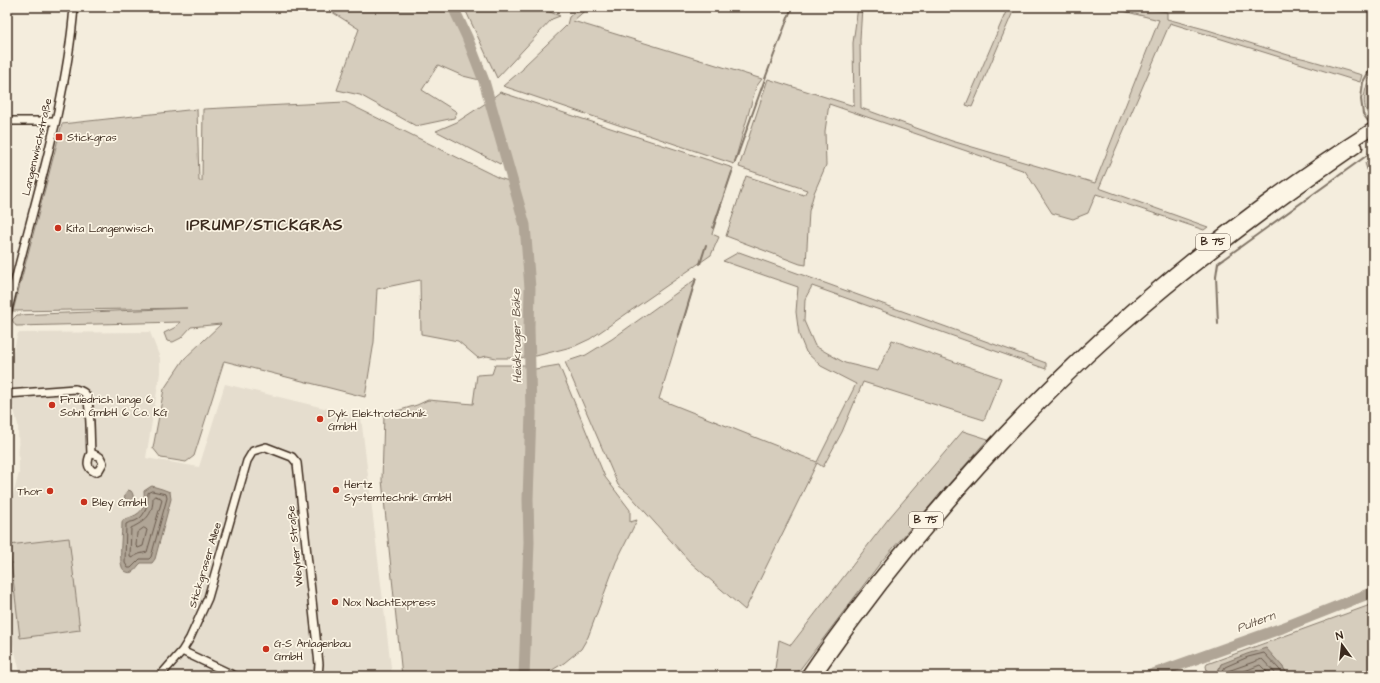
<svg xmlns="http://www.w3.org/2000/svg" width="1380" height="683" viewBox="0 0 1380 683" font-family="'Architects Daughter',sans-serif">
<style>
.built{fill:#e5ddce}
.green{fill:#d6cdbd;stroke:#887c6e}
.water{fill:#b0a596;stroke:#817466}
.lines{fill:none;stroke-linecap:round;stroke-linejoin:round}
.shore{stroke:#6a5b4e;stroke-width:1}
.stream{stroke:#817466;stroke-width:2}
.river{stroke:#b0a596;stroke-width:11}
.minor-casing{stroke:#3b2a1e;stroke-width:10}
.highway-casing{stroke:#3b2a1e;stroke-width:13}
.minor{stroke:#fcf5e5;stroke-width:7}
.highway{stroke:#fcf5e5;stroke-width:10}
.poi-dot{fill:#c8321e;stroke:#fcf5e5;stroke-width:1.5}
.labels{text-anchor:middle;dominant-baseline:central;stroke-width:3.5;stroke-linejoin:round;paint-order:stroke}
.shield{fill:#fcf5e5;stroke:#75675a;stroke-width:1}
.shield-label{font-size:10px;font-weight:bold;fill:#3b2a1e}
.poi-label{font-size:11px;fill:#3b2a1e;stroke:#fcf5e5;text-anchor:start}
.street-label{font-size:11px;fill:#3b2a1e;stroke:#fcf5e5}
.water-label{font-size:12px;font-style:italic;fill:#645548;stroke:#fcf5e5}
.district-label{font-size:15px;font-weight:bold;letter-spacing:1px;fill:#3b2a1e;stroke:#fcf5e5}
</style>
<rect width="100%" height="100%" fill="#f4eddd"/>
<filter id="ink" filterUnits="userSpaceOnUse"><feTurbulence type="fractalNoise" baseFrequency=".025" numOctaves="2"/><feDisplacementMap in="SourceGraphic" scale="8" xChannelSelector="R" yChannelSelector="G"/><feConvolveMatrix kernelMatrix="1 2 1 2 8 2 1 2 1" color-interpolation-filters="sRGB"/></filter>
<g filter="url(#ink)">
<path class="built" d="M150,332L160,358V373L146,458L199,467L225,384L361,417L392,676H21L7,619V526L10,506L19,473L18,425L10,394L8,372L18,333Z"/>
<path class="green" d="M324,7H452L467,38L484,81L463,76L438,65L422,90L457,112L454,118L416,126L360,95L337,90L359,29Z
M464,7H537L560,16L552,19L497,78Z
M581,7H589L573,21L762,79L756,87L734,164L503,86L523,69L525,65L564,28L567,25L569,17Z
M858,7H862L860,39L861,108L952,141L1095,183L1159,20L1107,7H1137L1167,12V19L1208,30L1288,55L1306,59L1362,75L1360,82L1170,23L1099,188L1208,227L1204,230L1096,194L1088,213L1073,219L1052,213L1025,171L829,104L825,131L826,165L814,193L809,211L806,265L800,264L726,236L746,176L804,195L807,190L739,167L768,79L854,106L853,43Z
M1008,7H1015L972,107L966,105Z
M1373,71V118L1371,119C1359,104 1365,87 1373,71Z
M500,92L733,168L712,234L719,237L711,255L590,339L575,346L536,356L531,355V286L526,227L491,99Z
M489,101L505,158L500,164L436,131L457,122Z
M345,102L499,178L512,182L524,225L529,287L528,356L521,358H496L487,356L478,358L458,341L421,334L420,280L377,289L374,342L365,397L224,361L194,456L186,462L161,458L153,448L164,389L184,359L221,324L191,327L181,338L173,342L167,341L164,333L176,327L180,322L16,326L12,320L17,315L187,308L13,311L62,124L197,109L199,181H202L203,109Z
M1371,160L1373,167V189L1365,163Z
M739,252L1046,363V369L812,286L805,299L804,321L815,346L845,363L878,371L892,340L1001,378L984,420L863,382L842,432L823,467L817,463L745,610L690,562L629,494L618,485L565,362L586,355L612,339L696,279L659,399L817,462L856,384L821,366L806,352L799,335L796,312L798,287L723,261Z
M495,365H526L530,412L526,498L527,552L523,676H402L382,480L384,415L417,405L428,400L473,404L477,375L492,374Z
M559,365L605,477L630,510V522L637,520L616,562L588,637L581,649L564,663L542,676H525L532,438L531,368L535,369Z
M963,431L988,439L881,562L795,676H774L779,640L791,645L889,518Z
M69,538L80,630L20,638L9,545Z
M1373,604V676H1289L1282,666L1221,664L1216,676H1208L1206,666L1207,664Z"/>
<path class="water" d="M152,486L162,489L170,492L171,499L155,559L152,563H141C138,565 136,570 132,572C129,574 123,571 122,567C119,560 122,532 122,523L123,520C131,517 141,515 144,505C145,501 144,495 144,491L150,487Z
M128,490L131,491C134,494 134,501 132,505L129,506L124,502L125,494Z
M1266,648L1282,666L1289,676H1216L1221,664L1247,654Z"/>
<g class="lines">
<path class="shore" d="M152,491L166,494L167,498L151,557L149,559H140L131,568H128L125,563L126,524C129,522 132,522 135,521C147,516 147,504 148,493Z
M155,496L161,498L162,500L147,552L139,554L131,558L130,556L131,528C145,521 153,516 153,498Z
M144,528L146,529L147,530L143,546L138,548L136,546L137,533Z
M1220,676L1225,667L1248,657L1264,653L1279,669L1284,676
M1226,676L1228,671L1262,659L1278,676
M1232,676L1260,665L1271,676"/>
<path class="stream" d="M1371,125L1363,114L1361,99L1363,82L1373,64
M735,162L766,76L792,7
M713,228L732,172
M700,264L706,245
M1218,324L1216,276L1218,263L1373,151
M678,338L696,278"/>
<path class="river" d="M453,7L467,37L484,81L525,225L530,288L529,327L531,413L528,499L529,542L524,676
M1148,676L1282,628L1373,592"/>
<g class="minor-casing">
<path id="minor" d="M7,121H55
M7,314C30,214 66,110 74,7
M7,394L75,389C79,390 84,391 86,395C91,404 90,440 91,453C87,461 86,468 95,472L99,470L103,463L100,457L91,453
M182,651L235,676
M160,676L182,651L190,638L208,598L247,461L253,451L266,447L292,457L297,463L319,664L318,676"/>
</g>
<g class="highway-casing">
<path id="highway" d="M806,676C843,621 885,569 928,518C1055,367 1206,234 1373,128
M815,676C902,551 1003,433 1117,331C1193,264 1274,204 1357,147"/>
</g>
<use href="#minor" class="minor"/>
<use href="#highway" class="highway"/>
</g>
</g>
<g class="poi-dot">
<rect x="55" y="133" width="8" height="8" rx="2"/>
<circle cx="58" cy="228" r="4"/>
<circle cx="52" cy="405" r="4"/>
<circle cx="320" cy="419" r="4"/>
<circle cx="336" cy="490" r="4"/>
<circle cx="50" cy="491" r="4"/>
<circle cx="84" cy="502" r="4"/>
<circle cx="335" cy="602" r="4"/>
<circle cx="266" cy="649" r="4"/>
</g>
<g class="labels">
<g class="shield">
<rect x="1196" y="234" width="34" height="16" rx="3"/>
<rect x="909" y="512" width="34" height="16" rx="3"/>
</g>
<g class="shield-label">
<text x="1213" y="242">B 75</text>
<text x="926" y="520">B 75</text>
</g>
<g class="poi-label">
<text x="67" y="137">Stickgras</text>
<text x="66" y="228">Kita Langenwisch</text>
<text x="60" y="399">Fruiedrich lange 6<tspan x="60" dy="13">Sohn GmbH 6 Co. KG</tspan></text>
<text x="328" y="413">Dyk Elektrotechnik<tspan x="328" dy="13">GmbH</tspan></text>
<text x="344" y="484">Hertz<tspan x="344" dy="13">Systemtechnik GmbH</tspan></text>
<text x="42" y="491" text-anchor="end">Thor</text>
<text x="92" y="502">Bley GmbH</text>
<text x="343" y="602">Nox NachtExpress</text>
<text x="274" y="643">G-S Anlagenbau<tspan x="274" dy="13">GmbH</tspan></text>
</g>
<g class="street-label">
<text transform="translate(37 147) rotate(-77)">Langenwischstraße</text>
<text transform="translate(295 546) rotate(-96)">Weyher Straße</text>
<text transform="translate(205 565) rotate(-73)">Stickgraser Allee</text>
</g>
<g class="water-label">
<text transform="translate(517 336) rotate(-91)">Heidkruger Bäke</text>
<text transform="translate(1256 622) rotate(-20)">Pultern</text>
</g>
<g class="district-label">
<text x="265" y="225">IPRUMP/STICKGRAS</text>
</g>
</g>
<rect width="1380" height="683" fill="none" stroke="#fcf5e5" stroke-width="24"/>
<rect x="12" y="12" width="1356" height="659" fill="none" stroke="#3b2a1e" stroke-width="1.5" filter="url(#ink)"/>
<g transform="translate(1342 645) rotate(345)" stroke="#fcf5e5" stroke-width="3" paint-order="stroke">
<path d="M0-3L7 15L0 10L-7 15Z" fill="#3b2a1e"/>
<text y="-6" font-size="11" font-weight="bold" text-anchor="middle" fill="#3b2a1e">N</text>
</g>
</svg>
